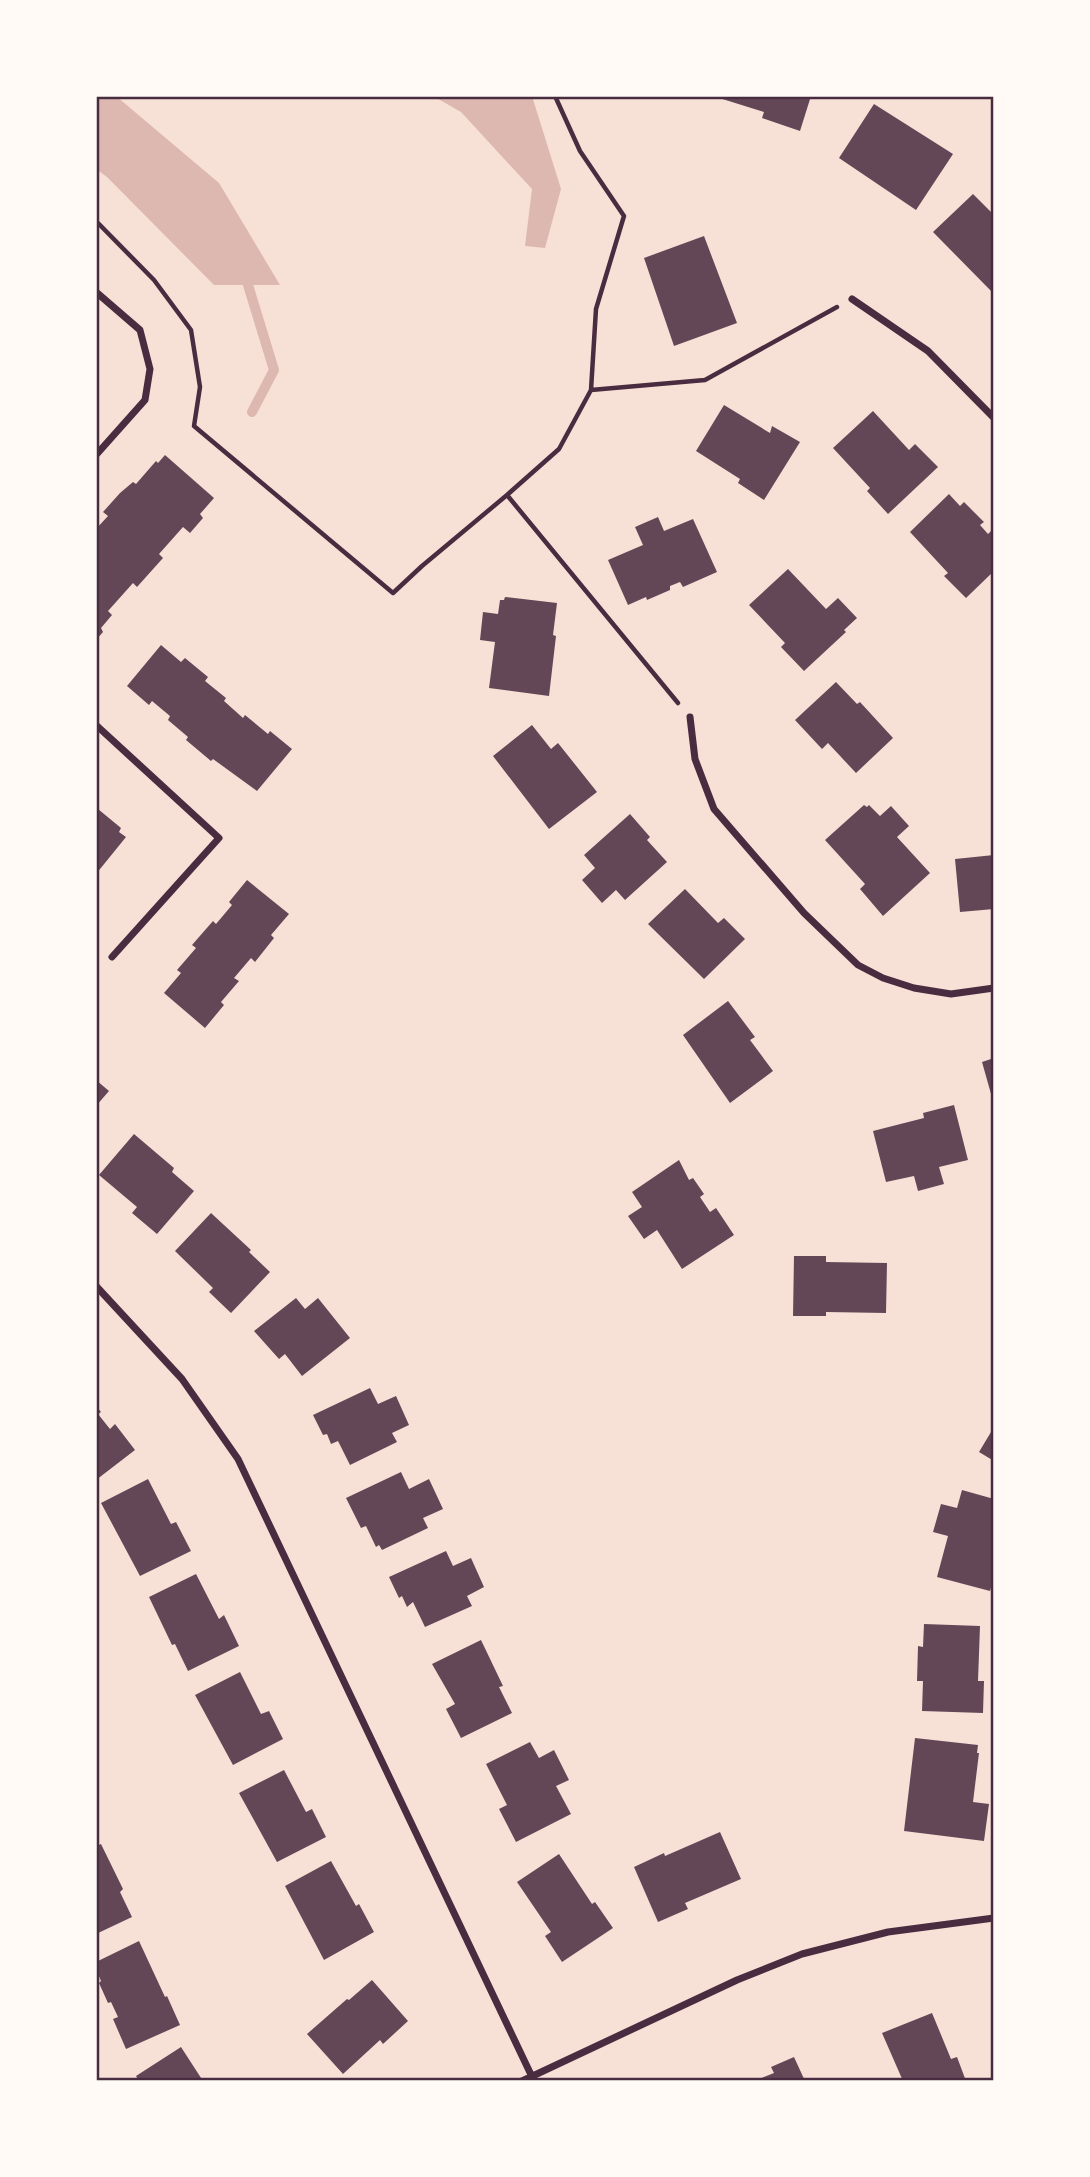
<svg xmlns="http://www.w3.org/2000/svg" width="1090" height="2177" viewBox="0 0 1090 2177" font-family="'Exo 2',sans-serif">
<style>
.water{fill:#dcb8b0}
.lines{fill:none;stroke-linecap:round;stroke-linejoin:round}
.stream{stroke:#dcb8b0;stroke-width:10}
.building{fill:#644757}
.path{stroke:#4a2c40;stroke-width:4.5}
.minor{stroke:#4a2c40;stroke-width:7}
.neatline{fill:none;stroke:#4a2c40;stroke-width:2.5}
</style>
<rect width="100%" height="100%" fill="#f7e1d7"/>
<path class="water" d="M96,96H116L219,183L280,285H214L107,177L96,169Z
M433,96H532L561,189L545,248L525,246L532,189L461,112Z"/>
<g class="lines">
<path class="stream" d="M248,285L274,370L252,412"/>
</g>
<path class="building" d="M811,96L800,131L762,118L764,112L716,97Z
M874,104L953,154L916,210L839,158Z
M973,194L994,215V294L933,232Z
M704,236L737,323L674,346L644,258Z
M724,405L770,433L772,426L800,442L764,500L738,483L740,479L696,451Z
M873,411L909,450L915,444L938,467L888,514L867,491L870,488L833,448Z
M165,455L214,498L200,514L203,518L190,533L183,527L159,554L163,558L137,587L133,583L108,611L112,615L101,628L103,632L96,640V529L108,516L103,512L120,493L133,482L136,484L156,461L158,463Z
M949,494L960,506L964,502L984,522L980,525L988,534L994,528V571L966,598L944,576L948,573L910,532Z
M658,517L664,531L693,519L717,572L683,587L680,582L670,586V590L647,600L646,597L628,605L608,560L643,545L635,527Z
M788,569L826,609L838,598L857,618L844,630L846,632L804,671L781,647L785,643L749,605Z
M505,597L557,603L553,635L556,636L549,696L489,688L495,642L480,640L483,612L498,614L500,600H504Z
M161,645L181,662L185,658L208,677L205,681L226,698L224,701L243,718L245,715L268,734L270,731L292,749L257,791L213,759L211,761L186,740L188,737L168,720L170,716L152,701L149,705L127,686Z
M836,682L857,704L860,702L893,738L856,773L828,743L822,749L795,720Z
M532,725L551,749L558,743L597,792L549,829L493,756Z
M864,805L867,807L869,805L880,816L891,806L909,826L897,837L930,873L883,916L860,889L865,884L825,840Z
M98,809L121,828L119,832L126,837L96,874Z
M630,814L650,837L647,840L667,862L625,900L616,890L602,903L582,880L595,868L584,855Z
M994,855V909L960,912L955,859Z
M247,880L289,914L271,935L274,938L255,962L251,958L234,978L239,981L221,1002L224,1005L205,1028L164,993L181,973L177,970L196,948L192,945L213,921L216,924L232,905L229,902Z
M685,889L718,923L724,918L745,939L704,979L648,924Z
M728,1001L755,1037L750,1040L773,1071L730,1103L683,1035Z
M994,1058V1101H993L982,1062Z
M96,1080L109,1091L96,1106Z
M954,1105L968,1160L939,1167L944,1184L918,1191L914,1176L886,1182L873,1131L924,1118L923,1113Z
M134,1134L174,1168L172,1172L194,1191L157,1234L132,1213L137,1207L99,1175Z
M679,1160L689,1180L693,1178L704,1194L700,1197L710,1212L716,1208L734,1235L682,1269L657,1230L644,1239L628,1216L642,1207L632,1192Z
M211,1213L251,1250L249,1252L270,1272L231,1313L209,1292L213,1288L175,1251Z
M794,1256H826V1262L887,1263L886,1313L826,1312V1316H793Z
M296,1298L305,1309L318,1298L350,1338L302,1376L285,1354L279,1359L254,1331Z
M370,1388L378,1404L396,1396L409,1425L392,1433L397,1442L350,1465L338,1441L331,1444L327,1434L323,1435L313,1415Z
M96,1406L101,1412L98,1414L110,1429L115,1424L135,1450L96,1480Z
M994,1427V1461L979,1452Z
M401,1472L409,1489L429,1479L443,1509L423,1518L428,1528L382,1550L379,1545L376,1547L366,1526L361,1528L346,1498Z
M148,1479L171,1524L176,1522L191,1551L140,1576L101,1503Z
M962,1490L994,1499V1578L990,1591L937,1577L948,1536L933,1532L941,1504L957,1508Z
M446,1551L453,1566L471,1558L484,1587L467,1596L472,1606L425,1627L413,1602L407,1607L402,1596L399,1598L389,1577Z
M196,1574L219,1619L224,1615L239,1646L188,1671L175,1644L172,1645L149,1597Z
M924,1624L980,1626L978,1681H984L983,1713L922,1711L923,1681H917L918,1646L923,1647Z
M481,1640L503,1686L499,1687L512,1713L461,1738L446,1709L455,1704L432,1664Z
M240,1672L261,1714L269,1711L283,1739L233,1765L195,1695Z
M915,1738L978,1745L977,1753H979L973,1802L989,1804L984,1841L904,1831Z
M530,1742L539,1758L554,1750L569,1780L556,1786L571,1814L516,1842L499,1809L507,1805L486,1764Z
M284,1770L306,1812L312,1809L326,1837L277,1862L239,1793Z
M720,1832L741,1879L685,1903L688,1909L658,1922L634,1867L664,1853L665,1856Z
M101,1844L123,1889L120,1892L132,1917L96,1934V1846Z
M559,1854L592,1904L595,1902L613,1928L562,1962L545,1936L551,1932L517,1882Z
M331,1861L356,1906L359,1904L374,1932L324,1960L285,1886Z
M139,1941L165,1997L167,1996L180,2025L126,2049L113,2019L118,2017L111,2002L108,2003L99,1983L101,1981L96,1969V1962Z
M372,1980L408,2021L383,2044L380,2040L343,2074L307,2034L347,1999L349,2000Z
M932,2013L951,2059L957,2057L966,2081H903L882,2033Z
M181,2047L203,2081H139L136,2076Z
M794,2057L805,2081H754L774,2073L771,2067Z"/>
<g class="lines">
<path class="path" d="M555,96L580,151L624,216L596,309L591,390
M96,221L154,280L191,330L200,387L194,426L393,593L422,566L507,495L678,703
M507,495L559,449L591,390L705,380L837,307"/>
<path class="minor" d="M96,292L140,330L150,369L145,400L96,455
M852,299L928,351L994,418
M690,717L695,759L714,809L804,913L858,965L883,978L914,988L951,994L994,988
M96,725L219,838L112,957
M96,1286L182,1379L238,1459L534,2081
M522,2081L737,1980L802,1954L888,1932L994,1918"/>
</g>
<rect width="1090" height="2177" fill="none" stroke="#fffaf5" stroke-width="196"/>
<rect x="98" y="98" width="894" height="1981" class="neatline"/>
</svg>
